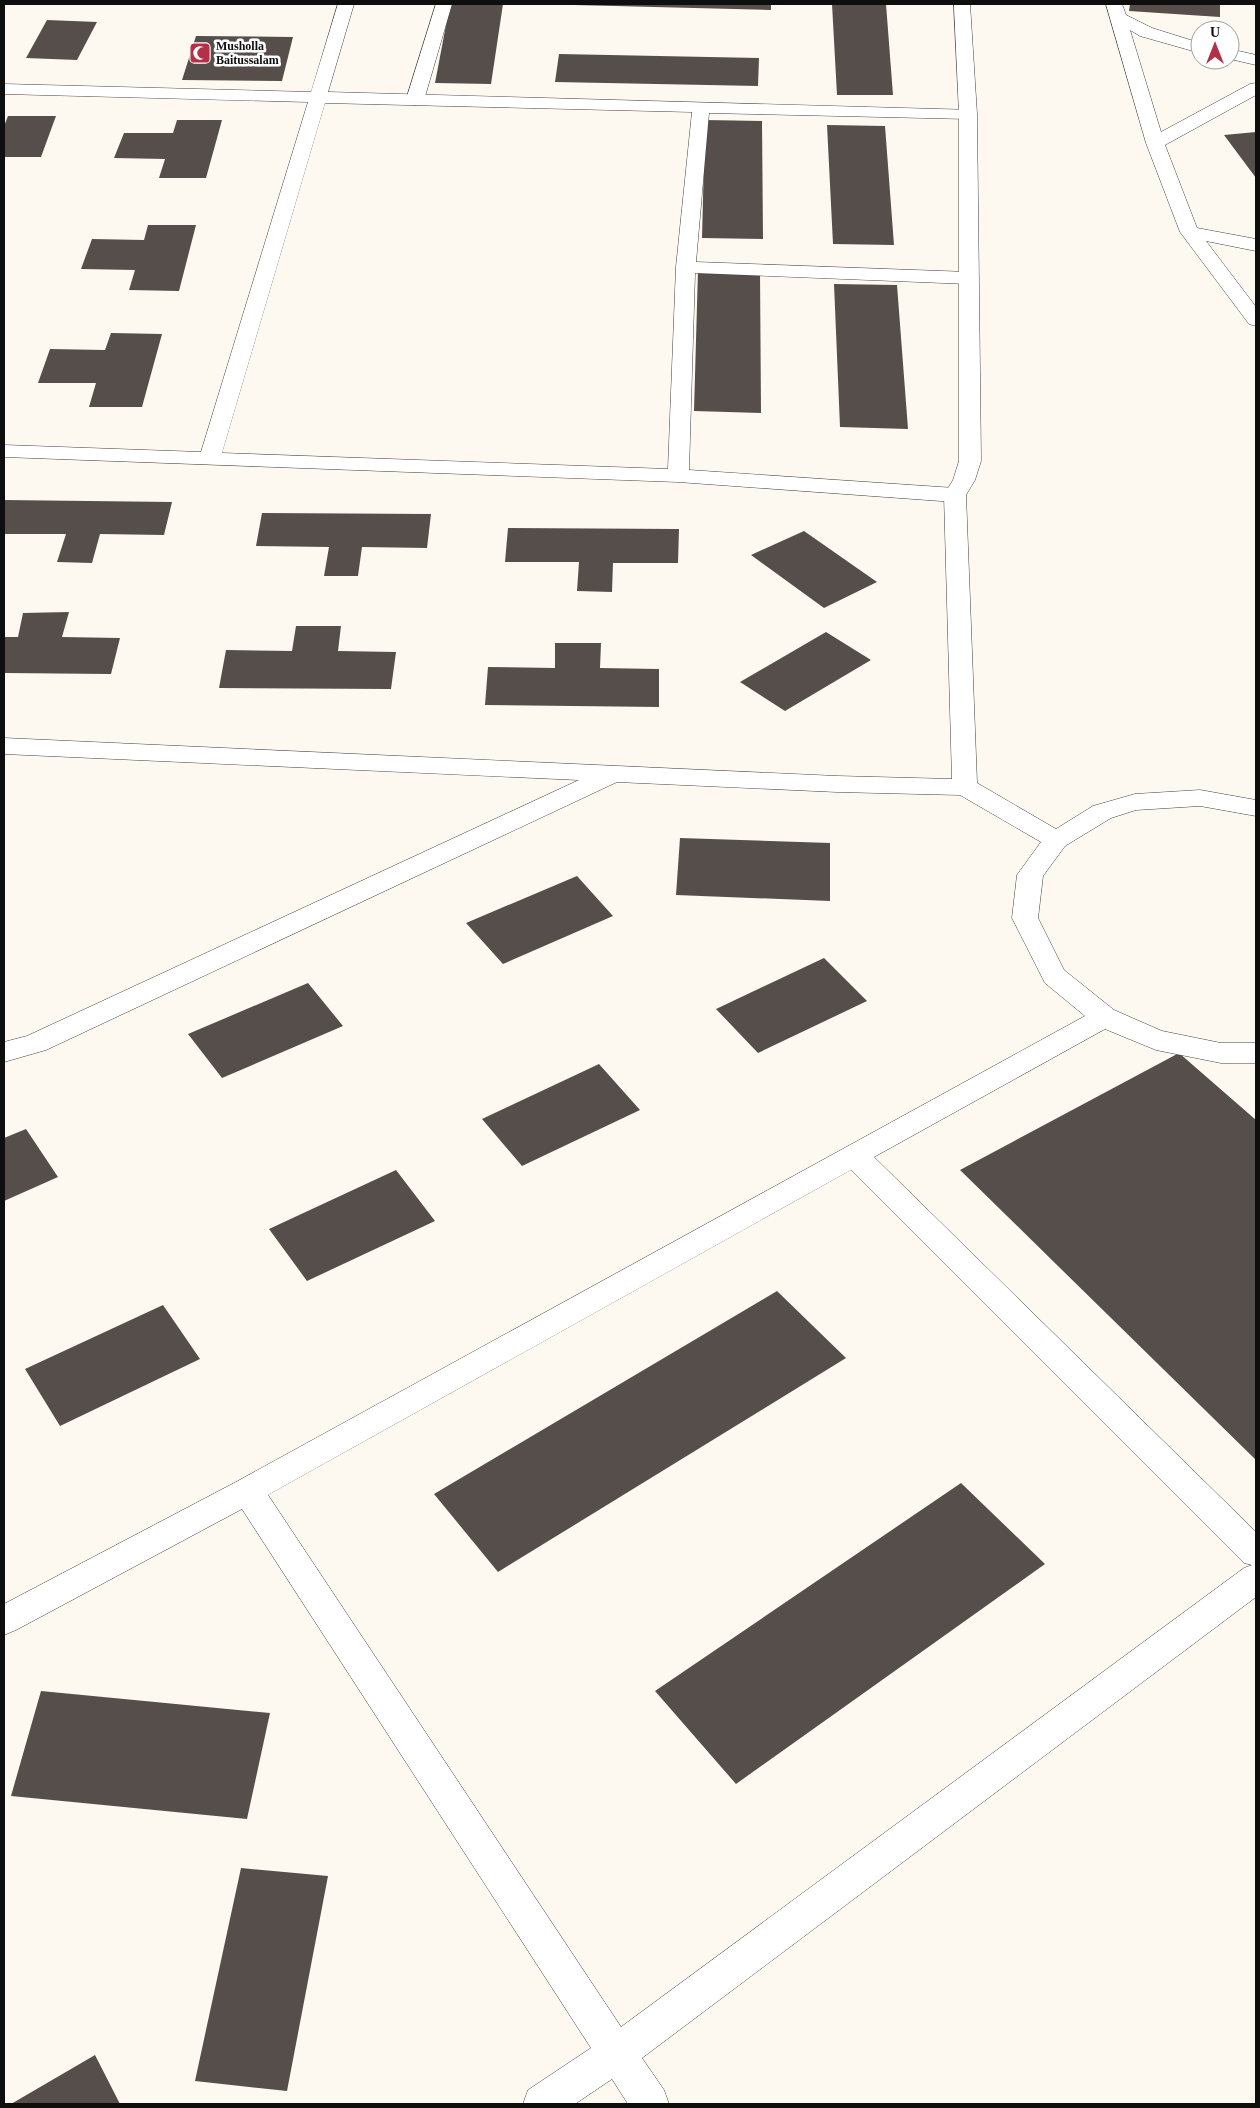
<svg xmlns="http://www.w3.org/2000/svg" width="1260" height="2108" viewBox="0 0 1260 2108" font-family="'Times New Roman',serif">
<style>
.building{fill:#564e4b}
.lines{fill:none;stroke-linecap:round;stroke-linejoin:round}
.lane-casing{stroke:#414141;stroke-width:1}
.street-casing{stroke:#414141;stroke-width:1}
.lane{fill:#fff;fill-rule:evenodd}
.street{fill:#fff;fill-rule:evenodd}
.labels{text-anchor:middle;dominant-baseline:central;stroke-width:5;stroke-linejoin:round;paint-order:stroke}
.far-poi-label{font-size:12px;font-weight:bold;fill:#0e0e0e;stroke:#fff;text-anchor:start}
</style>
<rect width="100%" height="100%" fill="#fef9f0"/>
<path class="building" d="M450,4H503L491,84L435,83Z
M574,4H771V10L574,5Z
M832,4H886L893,95H837Z
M1130,4H1220V17L1129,11Z
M47,20L97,22L77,60L26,58Z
M196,36L293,37L282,81L182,80Z
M559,54L759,58L758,86L555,82Z
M8,116H56L41,157H4V126Z
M177,120H222L206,178H159L165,159L114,158L124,133H173Z
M705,120L762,121L763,239L702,238Z
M827,125L885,126L894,245L833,244Z
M1256,132V178L1224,135Z
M148,225H196L179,291L129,290L135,270L81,269L92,239L144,240Z
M698,270L760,271L761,413L694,411Z
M834,284L897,285L908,429L840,427Z
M111,333L162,334L142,407H89L96,383H38L50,349L105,350Z
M4,500L172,502L164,535L100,534L92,563L57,562L66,534H4Z
M262,513L431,514L427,548L362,547L358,576H324L329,547L256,546Z
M508,528L679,529L678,563H613L612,592L577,591L579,562H505Z
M804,531L877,582L824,608L751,555Z
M69,612L62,637L120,638L111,674L4,673V637H18L23,613Z
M296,626H341L338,651L396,652L391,689L219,688L226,650L292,651Z
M826,632L871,660L785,711L740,682Z
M555,643H601L600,668L659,669V707L485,705L488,667L555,668Z
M680,838L830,843V901L676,895Z
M577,876L613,916L503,964L466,923Z
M824,958L867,1001L758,1053L716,1009Z
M308,983L343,1026L222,1078L188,1034Z
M1179,1053L1256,1120V1460L960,1170Z
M599,1064L640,1110L522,1166L482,1119Z
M26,1129L58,1177L4,1201V1138Z
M396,1170L435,1221L307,1281L269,1229Z
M777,1291L846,1358L498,1572L434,1494Z
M163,1305L200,1359L60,1426L25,1369Z
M961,1483L1045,1564L736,1784L655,1691Z
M41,1691L270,1713L247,1819L11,1796Z
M241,1868L328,1876L287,2091L195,2081Z
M95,2055L120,2104H11Z"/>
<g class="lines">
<g class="lane-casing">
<path id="lane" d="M338,4H354L328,92L974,110L977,114L974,118L968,119L709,113L696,262L969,272L976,274L979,278L976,282L969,284L695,273L689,470L955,488L963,490L966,495L963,500L955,502L678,482L4,457V445L201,452L308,102L4,94V84L311,92ZM325,103L692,112L676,267L668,469L222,453Z"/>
</g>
<g class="street-casing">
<path id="street" d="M436,4H452L424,100L421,104L415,105L409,104L406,100Z
M954,4H970L977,114L981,461L975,480L966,495L977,783L1056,829L1093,806L1135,794L1200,790L1256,800V816L1200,806L1136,810L1111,818L1065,846L1043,876L1038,918L1064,970L1114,1010L1162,1031L1221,1043H1256V1063H1221L1156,1050L1105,1029L874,1157L1256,1532V1597L642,2058L664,2090L669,2104H628L612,2079L575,2104H523L528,2090L591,2048L242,1509L16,1630L4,1635V1604L236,1482L1085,1016L1045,983L1012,918L1017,875L1041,842L960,795L837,792L617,782L46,1050L4,1062V1042L27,1036L579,780L4,754V738L837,776L952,779L944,495L953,480L959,461V114ZM851,1170L1244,1563L1252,1565L1244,1568L621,2027L268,1495Z
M1106,4H1122L1126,15L1152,28L1200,43V53L1140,36L1130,30L1161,132L1250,84L1256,83V95L1165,145L1197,228L1256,239V251L1206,241L1256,307V326L1249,324L1180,232L1146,143Z
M1230,49L1256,55V65L1230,59Z"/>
</g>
<use href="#lane" class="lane"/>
<use href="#street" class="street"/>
</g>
<defs>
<g id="mosque-square" transform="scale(1.125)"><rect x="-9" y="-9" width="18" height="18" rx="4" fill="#b52f48" stroke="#fff"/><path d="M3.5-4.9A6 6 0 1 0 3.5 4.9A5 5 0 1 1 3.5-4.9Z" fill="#fff"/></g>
</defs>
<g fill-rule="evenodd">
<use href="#mosque-square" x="200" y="53"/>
</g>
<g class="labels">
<g class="far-poi-label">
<text x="216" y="46">Musholla<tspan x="216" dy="14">Baitussalam</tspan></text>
</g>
</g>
<rect width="1260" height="2108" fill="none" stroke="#0e0e0e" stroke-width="10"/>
<g transform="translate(1215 45)"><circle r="24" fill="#ffffff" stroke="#9f9f9f"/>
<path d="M0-4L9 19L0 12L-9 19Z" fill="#b52f48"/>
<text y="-8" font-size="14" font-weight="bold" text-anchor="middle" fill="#0e0e0e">U</text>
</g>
</svg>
